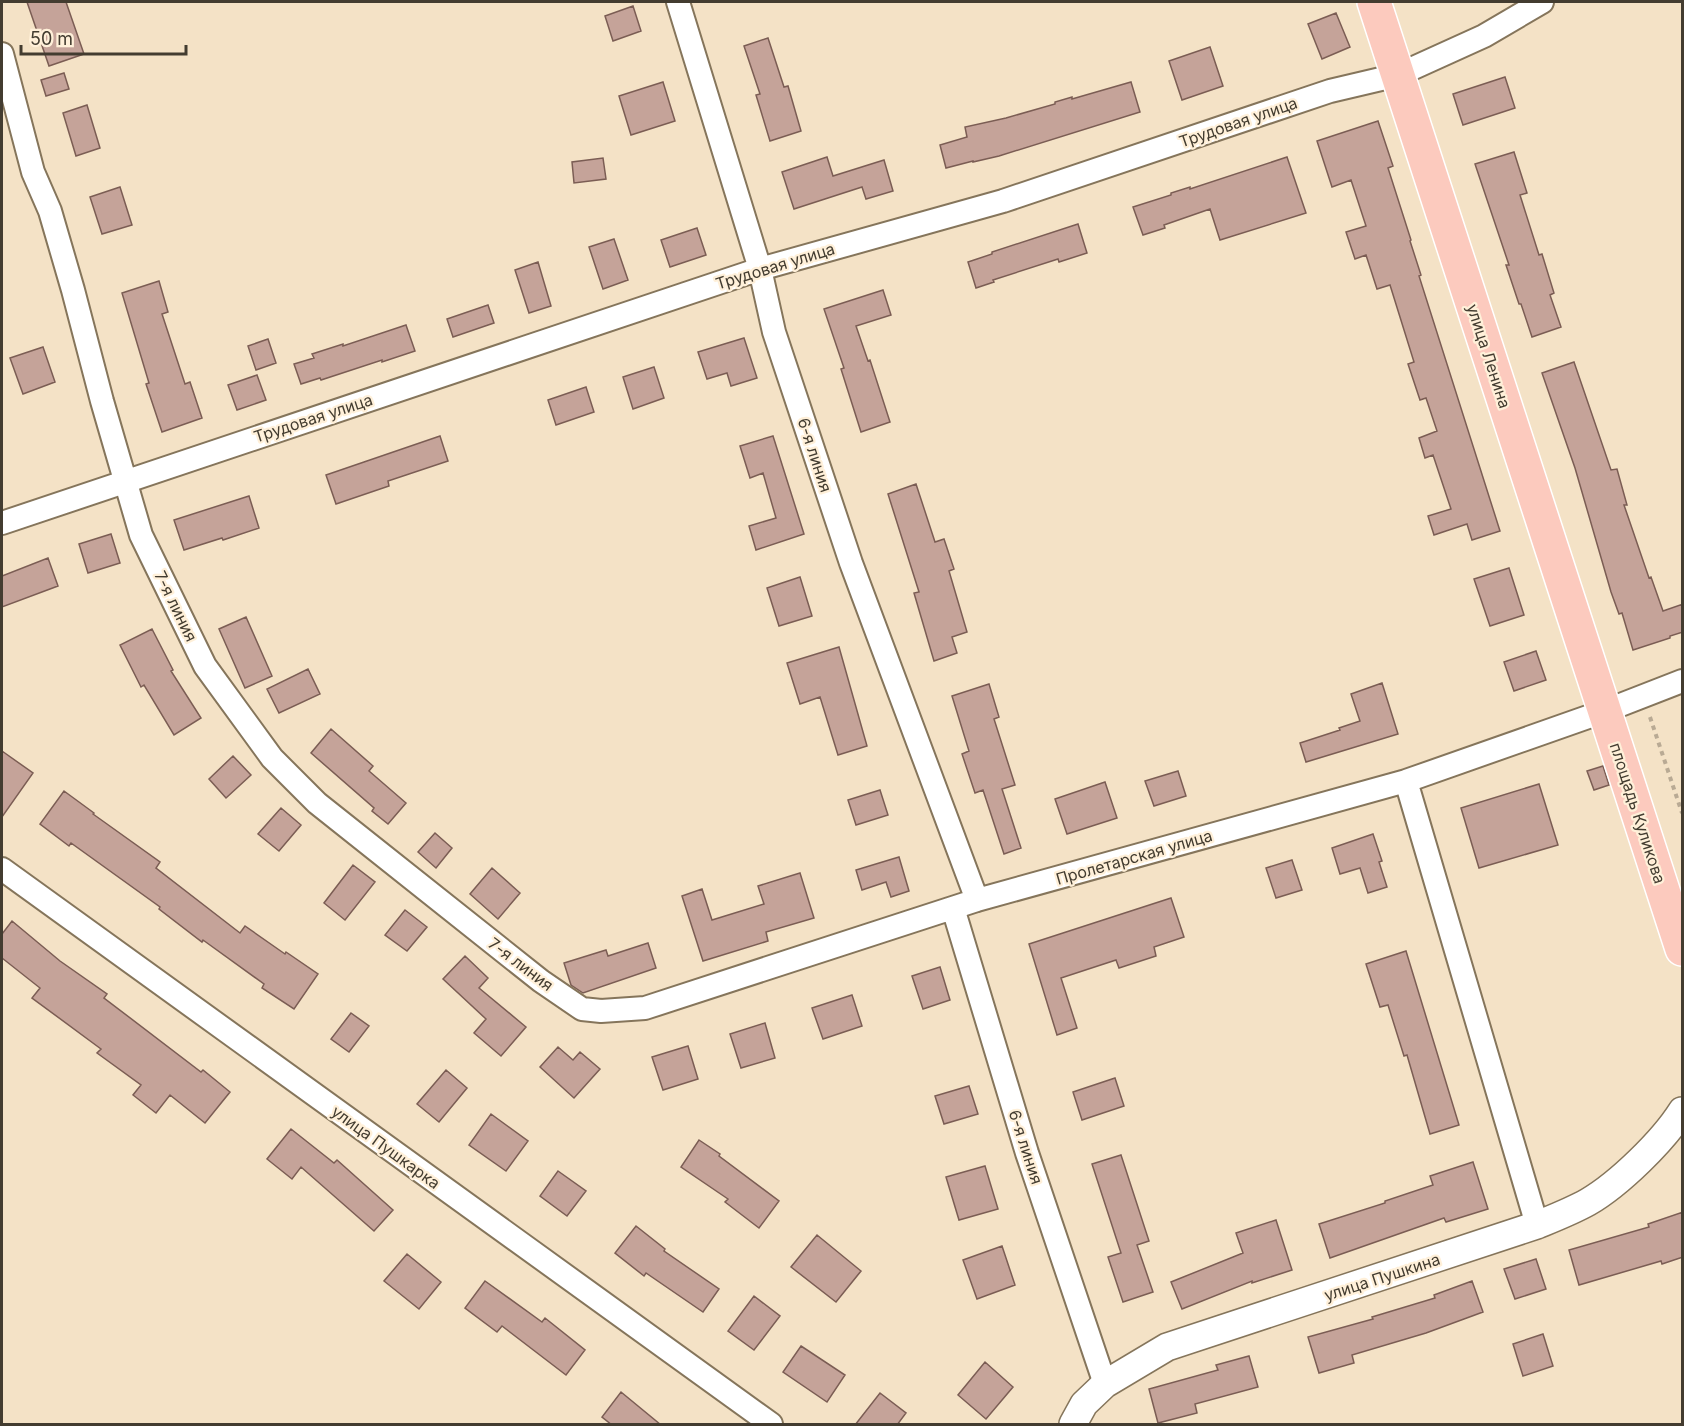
<svg xmlns="http://www.w3.org/2000/svg" width="1684" height="1426" viewBox="0 0 1684 1426" font-family="Inter,sans-serif">
<style>
.building{fill:#c5a399;stroke:#7b5d54;stroke-width:1.5}
.lines{fill:none;stroke-linecap:round;stroke-linejoin:round}
.minor-casing{stroke:#85755b;stroke-width:26}
.tertiary-casing{stroke:#85755b;stroke-width:30}
.primary-casing{stroke:#fff;stroke-width:36}
.path{stroke:#b9aa94;stroke-width:4;stroke-dasharray:4.5 4.5;stroke-linecap:butt}
.minor{stroke:#fff;stroke-width:22}
.tertiary{stroke:#fff;stroke-width:27}
.primary{stroke:#fccabe;stroke-width:33}
.labels{text-anchor:middle;dominant-baseline:central;stroke-width:4.5;stroke-linejoin:round;paint-order:stroke}
.street-label{font-size:16px;fill:#433c30;stroke:#fff0d9}
</style>
<rect width="100%" height="100%" fill="#f4e2c6"/>
<path class="building" d="M27,2H66L84,54L49,66Z
M633,6L641,31L613,41L605,16Z
M1336,13L1350,47L1322,59L1308,24Z
M768,38L784,87L788,86L801,131L770,141L756,95L760,94L744,46Z
M1210,47L1223,86L1182,100L1169,61Z
M64,73L69,89L46,96L41,80Z
M1505,77L1515,108L1463,125L1453,94Z
M663,82L675,121L631,135L619,96Z
M1131,82L1140,112L999,156L973,162V161L946,168L940,145L967,137L965,127L1006,118L1055,104V102L1072,97V99Z
M87,105L100,148L76,156L63,113Z
M1378,121L1393,166L1388,168L1411,240L1410,241L1421,275L1419,276L1500,531L1472,540L1467,524L1434,535L1428,516L1451,509L1433,455L1425,458L1419,438L1437,431L1426,398L1420,400L1408,364L1414,362L1390,285L1377,289L1366,255L1355,259L1346,232L1366,226L1351,180L1332,187L1317,141Z
M1514,152L1527,193L1520,195L1539,255L1542,254L1554,293L1550,295L1561,327L1532,337L1521,304H1519L1506,265H1509L1475,164Z
M827,157L833,176L884,160L893,191L866,199L862,187L794,209L782,172Z
M1287,157L1306,213L1220,240L1210,209L1164,225L1165,228L1143,235L1133,207L1171,195V193L1190,187V189Z
M603,158L606,179L574,183L572,162Z
M120,187L132,225L102,234L90,197Z
M1078,224L1087,253L1059,262L1058,259L993,280L994,282L976,288L968,262L992,254V252Z
M697,228L706,255L670,267L661,240Z
M614,239L628,280L603,289L589,247Z
M538,262L551,306L529,313L515,270Z
M159,281L168,312L162,314L185,384L190,382L202,418L162,432L146,384L149,383L122,293Z
M883,290L891,315L856,326L868,361L870,360L890,422L861,432L841,369L844,368L824,309Z
M488,305L494,323L453,337L447,319Z
M406,325L415,351L382,362V360L321,380L320,378L301,384L294,364L314,358L312,354L343,344V346Z
M744,338L757,378L731,386L727,373L707,379L698,352Z
M268,339L276,363L256,370L248,346Z
M43,347L55,382L23,394L10,358Z
M1574,362L1611,470L1617,469L1627,505H1624L1649,578L1651,577L1663,611L1683,604V632L1670,636V638L1633,650L1622,613L1619,614L1611,592L1575,468L1542,373Z
M654,367L664,398L633,409L623,377Z
M257,375L266,400L237,410L228,385Z
M586,387L594,412L556,425L548,400Z
M440,436L448,461L388,481L389,486L336,504L326,475Z
M773,436L804,534L756,550L749,526L776,518L763,473L750,478L740,446Z
M916,484L935,542L944,539L954,569L949,571L967,632L952,637L957,653L934,661L914,593L919,592L888,494Z
M249,496L259,528L223,540L222,538L184,550L174,520Z
M111,534L120,563L88,573L79,544Z
M48,558L58,586L2,607V576Z
M1509,568L1524,615L1490,626L1474,579Z
M800,577L812,616L779,626L767,588Z
M246,617L272,676L245,688L219,629Z
M152,629L173,670L171,671L201,718L174,735L144,685L141,687L120,645Z
M839,647L867,746L838,755L820,697L800,704L787,663Z
M1536,651L1546,680L1514,691L1504,662Z
M308,669L320,694L279,713L267,689Z
M1382,683L1398,734L1306,762L1300,743L1340,730L1339,728L1360,721L1351,694Z
M989,684L999,717L994,719L1015,785L1002,789L1021,848L1004,854L983,790L975,793L962,754L969,751L952,696Z
M331,729L373,766L369,771L406,803L388,824L372,811L374,808L311,753Z
M2,751L33,773L2,817Z
M233,756L251,775L226,798L209,779Z
M1603,766L1609,785L1594,790L1587,771Z
M1178,771L1186,796L1154,806L1145,781Z
M1105,782L1117,818L1067,834L1055,799Z
M1539,784L1558,845L1479,868L1461,808Z
M880,790L888,815L856,825L848,800Z
M64,791L94,813L93,814L160,862L156,868L240,933L245,926L285,954L286,952L318,974L294,1009L262,988L264,984L203,940L202,942L159,909L160,907L71,843L69,846L40,824Z
M281,808L301,825L279,851L258,834Z
M435,833L452,848L436,868L418,852Z
M1373,834L1382,861L1379,862L1387,887L1368,893L1360,868L1340,874L1332,848Z
M899,857L909,891L891,897L886,882L862,890L856,870Z
M1292,860L1302,890L1276,898L1266,868Z
M353,865L375,882L345,920L324,903Z
M492,868L520,893L498,919L470,894Z
M800,873L814,918L766,932L768,941L703,961L682,896L702,889L712,920L764,904L758,886Z
M1171,898L1184,937L1154,947L1156,956L1119,968L1116,960L1061,978L1077,1028L1057,1035L1029,944Z
M405,910L427,927L407,951L385,935Z
M12,921L60,961L107,994L104,998L201,1072L203,1070L230,1092L205,1123L170,1095L156,1113L133,1095L141,1085L97,1053L101,1049L32,998L40,988L2,958V934Z
M648,943L656,968L583,993L571,985L564,963L606,950L608,956Z
M1406,951L1459,1125L1430,1134L1407,1055L1404,1056L1388,1005L1380,1007L1366,964Z
M465,956L488,978L479,988L526,1027L501,1056L474,1033L486,1019L443,979Z
M940,967L950,1000L923,1009L912,976Z
M852,995L862,1026L823,1039L812,1008Z
M351,1013L369,1026L349,1052L331,1039Z
M765,1023L775,1058L741,1068L730,1034Z
M688,1046L698,1079L663,1090L652,1057Z
M558,1047L573,1060L580,1052L600,1069L574,1098L540,1067Z
M446,1070L467,1088L439,1122L417,1104Z
M1115,1078L1124,1106L1082,1120L1073,1092Z
M969,1086L978,1114L944,1124L935,1096Z
M491,1114L528,1141L506,1171L469,1145Z
M291,1129L334,1163L337,1160L393,1210L374,1231L301,1167L292,1179L267,1159Z
M699,1140L720,1154L719,1156L779,1201L759,1228L725,1202L728,1199L681,1167Z
M1121,1155L1149,1241L1137,1245L1153,1292L1123,1302L1108,1257L1121,1253L1092,1164Z
M1473,1162L1488,1209L1446,1222L1444,1218L1330,1258L1319,1224L1385,1203V1201L1433,1185L1430,1176Z
M985,1166L998,1209L959,1220L946,1177Z
M558,1171L586,1191L567,1216L540,1196Z
M1683,1212V1257L1662,1264L1661,1261L1579,1285L1569,1250L1649,1227L1648,1224Z
M1276,1220L1292,1270L1252,1283V1281L1182,1309L1171,1282L1243,1253L1236,1233Z
M636,1226L665,1249L664,1251L719,1289L703,1312L646,1273L644,1276L615,1253Z
M817,1235L861,1271L836,1302L791,1267Z
M1002,1246L1015,1285L977,1299L963,1260Z
M407,1254L441,1282L419,1309L384,1281Z
M1536,1259L1546,1289L1515,1299L1504,1269Z
M485,1281L542,1322L545,1318L585,1350L566,1375L502,1326L497,1332L465,1308Z
M1472,1281L1483,1312L1426,1333L1352,1355L1354,1363L1319,1373L1308,1337L1373,1319L1372,1317L1435,1298L1434,1295Z
M754,1296L780,1316L754,1350L728,1331Z
M1543,1334L1553,1366L1523,1376L1513,1344Z
M801,1346L845,1375L827,1402L783,1372Z
M1249,1356L1258,1387L1195,1404L1197,1413L1158,1423L1149,1389L1218,1370L1216,1365Z
M985,1362L1013,1387L986,1419L958,1395Z
M621,1392L661,1425H612L602,1417Z
M880,1393L906,1413L897,1425H855Z"/>
<g class="lines">
<g class="minor-casing">
<path id="minor" d="M678,2L760,269L774,332L851,563L977,900
M2,54L33,172L50,211L73,290L102,401L141,535L205,666L272,758L317,803L541,981L582,1009L601,1011L645,1008L977,900L1406,781L1605,711L1682,681
M2,523L760,269L1003,201L1330,91L1398,75L1484,36L1542,2
M1406,781L1537,1225
M2,869L771,1424
M953,908L1027,1153L1105,1384"/>
</g>
<g class="tertiary-casing">
<path id="tertiary" d="M1073,1424L1084,1404L1105,1384L1167,1347L1537,1225C1554,1218 1572,1211 1588,1202C1619,1184 1663,1141 1682,1111"/>
</g>
<g class="primary-casing">
<path id="primary" d="M1374,2L1682,949"/>
</g>
<path class="path" d="M1650,717L1682,813"/>
<use href="#minor" class="minor"/>
<use href="#tertiary" class="tertiary"/>
<use href="#primary" class="primary"/>
</g>
<g class="labels">
<g class="street-label">
<text transform="translate(1238 122) rotate(-19)">Трудовая улица</text>
<text transform="translate(775 266) rotate(-17)">Трудовая улица</text>
<text transform="translate(1489 356) rotate(72)">улица Ленина</text>
<text transform="translate(313 418) rotate(-18)">Трудовая улица</text>
<text transform="translate(815 455) rotate(72)">6-я линия</text>
<text transform="translate(176 606) rotate(64)">7-я линия</text>
<text transform="translate(1638 813) rotate(72)">площадь Куликова</text>
<text transform="translate(1134 857) rotate(-16)">Пролетарская улица</text>
<text transform="translate(521 964) rotate(37)">7-я линия</text>
<text transform="translate(386 1147) rotate(36)">улица Пушкарка</text>
<text transform="translate(1026 1147) rotate(72)">6-я линия</text>
<text transform="translate(1382 1277) rotate(-18)">улица Пушкина</text>
</g>
</g>
<rect width="1684" height="1426" fill="none" stroke="#433c30" stroke-width="6"/>
<path d="M21 45v9h165v-9" fill="none" stroke="#433c30" stroke-width="3"/>
<text x="30" y="45" font-size="18" fill="#433c30" stroke="#fff0d9" stroke-width="4.5" paint-order="stroke">50 m</text>
</svg>
